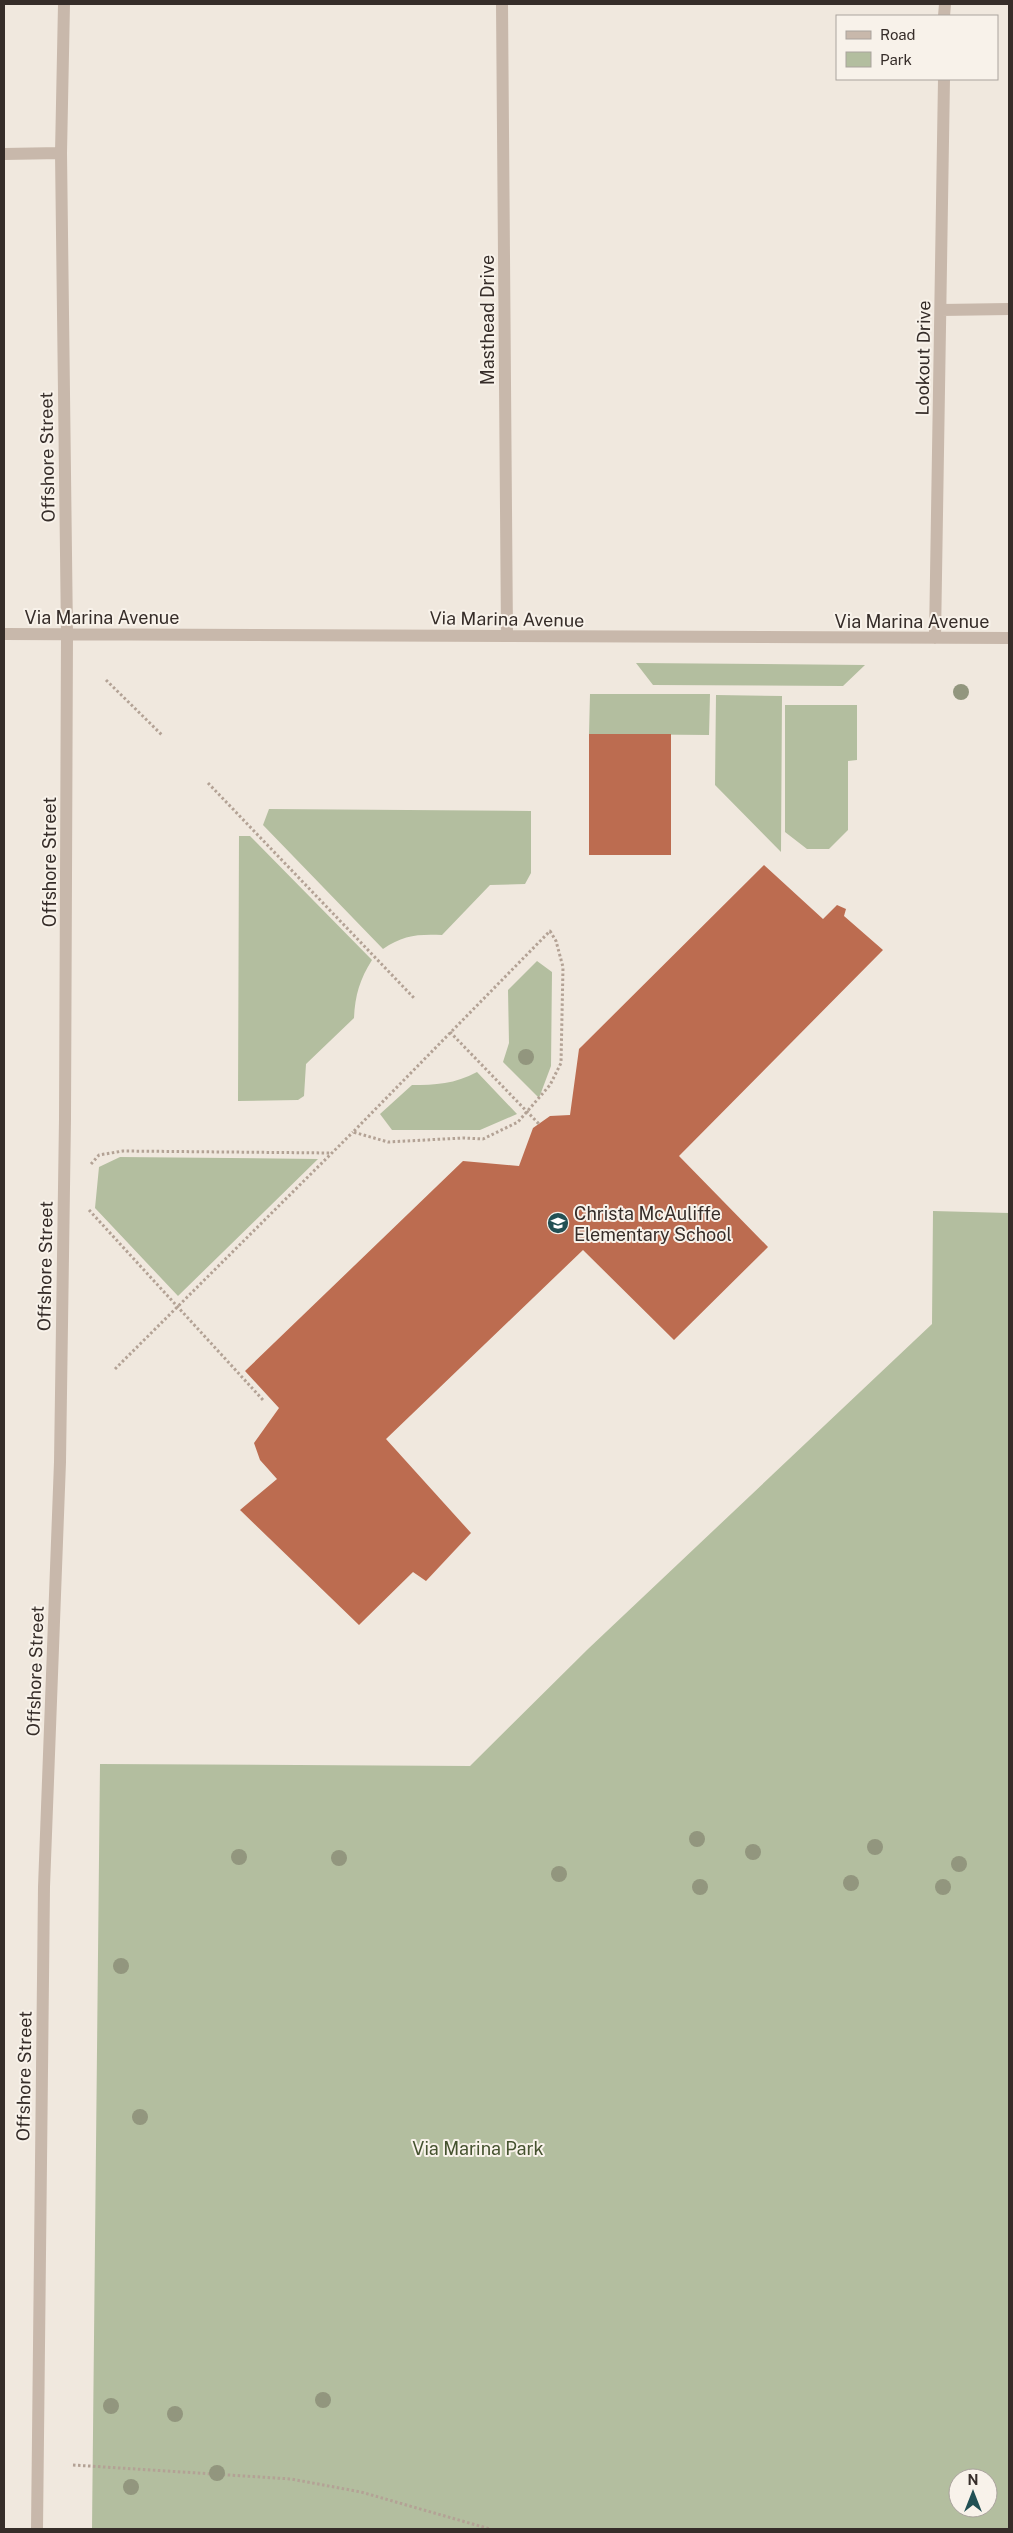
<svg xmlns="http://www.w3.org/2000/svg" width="1013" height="2533" viewBox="0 0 1013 2533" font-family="'Public Sans',sans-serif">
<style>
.green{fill:#b3be9f;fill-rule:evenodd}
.building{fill:#bc6c50}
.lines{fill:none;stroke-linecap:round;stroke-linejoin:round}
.path{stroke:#b3a295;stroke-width:3;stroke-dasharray:2.5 2.5;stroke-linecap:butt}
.minor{stroke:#c8b8ab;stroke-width:12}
.tree{fill:#92967e}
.labels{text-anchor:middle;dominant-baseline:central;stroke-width:4;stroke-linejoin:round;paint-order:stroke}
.street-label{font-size:18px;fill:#362d29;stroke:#f8f2ea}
.poi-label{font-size:18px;fill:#362d29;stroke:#f8f2ea;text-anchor:start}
.park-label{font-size:18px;fill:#45522f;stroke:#f8f2ea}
</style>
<rect width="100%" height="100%" fill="#f0e8de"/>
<path class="green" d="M636,663L865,665L843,686L653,685Z
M590,694H710L709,735L589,734Z
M716,695L782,696L781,852L715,785Z
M785,705H857V760L848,761V830L829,849H807L785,832Z
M269,809L531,811V873L525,884L490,885L442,935C418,934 403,935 383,949L263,825Z
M239,836H250L372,960C360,979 355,995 354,1018L306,1064L304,1096L298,1100L238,1101Z
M537,961L552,972L551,1066L539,1098L503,1062L509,1043L508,990Z
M477,1072L517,1114L480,1130H392L380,1114L412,1085C435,1085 455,1084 477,1072Z
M120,1157L318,1159L178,1296L95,1208L99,1167Z
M933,1211L1009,1213V2529H92L100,1764L470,1766L588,1649L932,1324ZM958,2478H988V2508H958Z"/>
<path class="building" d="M589,734H671V855H589Z
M764,865L823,919L837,905L846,909L844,916L883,950L679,1156L768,1247L674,1340L583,1250L386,1439L471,1533L426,1581L413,1572L359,1625L240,1510L277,1479L260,1460L254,1443L279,1408L245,1371L463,1161L519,1166L533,1128L550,1116L570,1115L579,1049Z"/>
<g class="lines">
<path class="path" d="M106,680L163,736
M208,783L414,998
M550,931L556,941L563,967L561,1063L550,1085L518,1122L483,1139L463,1138L388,1142L353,1132Z
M450,1032L539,1124
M91,1164L99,1155L123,1151L331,1153
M89,1210L263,1400
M115,1369L353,1132
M73,2465L291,2479L361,2492L490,2529"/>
<path class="minor" d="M502,4L507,636
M944,16L945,4
M4,154L61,153
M941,310L1009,309
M4,634L1009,638
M935,638L944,79
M37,2529L44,1887L60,1462L65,1119L67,634L61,153L64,4"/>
</g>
<g class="tree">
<circle cx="961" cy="692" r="8"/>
<circle cx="526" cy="1057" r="8"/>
<circle cx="697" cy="1839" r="8"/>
<circle cx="875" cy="1847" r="8"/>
<circle cx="753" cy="1852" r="8"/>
<circle cx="239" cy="1857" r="8"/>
<circle cx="339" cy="1858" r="8"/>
<circle cx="959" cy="1864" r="8"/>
<circle cx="559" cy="1874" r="8"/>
<circle cx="851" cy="1883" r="8"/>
<circle cx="700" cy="1887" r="8"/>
<circle cx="943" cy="1887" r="8"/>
<circle cx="121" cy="1966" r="8"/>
<circle cx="140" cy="2117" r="8"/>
<circle cx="323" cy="2400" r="8"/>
<circle cx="111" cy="2406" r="8"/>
<circle cx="175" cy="2414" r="8"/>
<circle cx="217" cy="2473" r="8"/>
<circle cx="131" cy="2487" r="8"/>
</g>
<defs>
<g id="school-disc" transform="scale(1.125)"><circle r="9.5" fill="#225054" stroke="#f8f2ea"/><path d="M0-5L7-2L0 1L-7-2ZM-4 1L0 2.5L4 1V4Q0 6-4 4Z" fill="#fff"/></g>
</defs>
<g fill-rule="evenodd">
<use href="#school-disc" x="558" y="1223"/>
</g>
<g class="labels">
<g class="street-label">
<text transform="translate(487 320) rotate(-90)">Masthead Drive</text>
<text transform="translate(923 358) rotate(-89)">Lookout Drive</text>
<text transform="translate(47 457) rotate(-91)">Offshore Street</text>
<text x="102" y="617">Via Marina Avenue</text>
<text transform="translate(507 619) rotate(1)">Via Marina Avenue</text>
<text x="912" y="621">Via Marina Avenue</text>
<text transform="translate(49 862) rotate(-90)">Offshore Street</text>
<text transform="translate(45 1266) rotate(-89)">Offshore Street</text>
<text transform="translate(35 1671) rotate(-88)">Offshore Street</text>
<text transform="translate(24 2076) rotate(-89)">Offshore Street</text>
</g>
<g class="poi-label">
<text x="574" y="1213">Christa McAuliffe<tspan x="574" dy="21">Elementary School</tspan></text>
</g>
<g class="park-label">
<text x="478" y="2148">Via Marina Park</text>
</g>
</g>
<rect width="1013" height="2533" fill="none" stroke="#362d29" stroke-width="10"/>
<rect x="836" y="15" width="162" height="65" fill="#f8f2ea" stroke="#aaa39d"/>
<rect x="846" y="31" width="25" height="8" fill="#c8b8ab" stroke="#aaa39d"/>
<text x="880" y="40" font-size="15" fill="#362d29">Road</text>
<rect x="846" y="52" width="25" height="15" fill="#b3be9f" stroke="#aaa39d"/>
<text x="880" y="65" font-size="15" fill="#362d29">Park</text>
<g transform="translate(973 2493)"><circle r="24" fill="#f8f2ea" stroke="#aaa39d"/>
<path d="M0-4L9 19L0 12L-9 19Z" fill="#225054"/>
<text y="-8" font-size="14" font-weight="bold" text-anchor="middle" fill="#362d29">N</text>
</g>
</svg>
